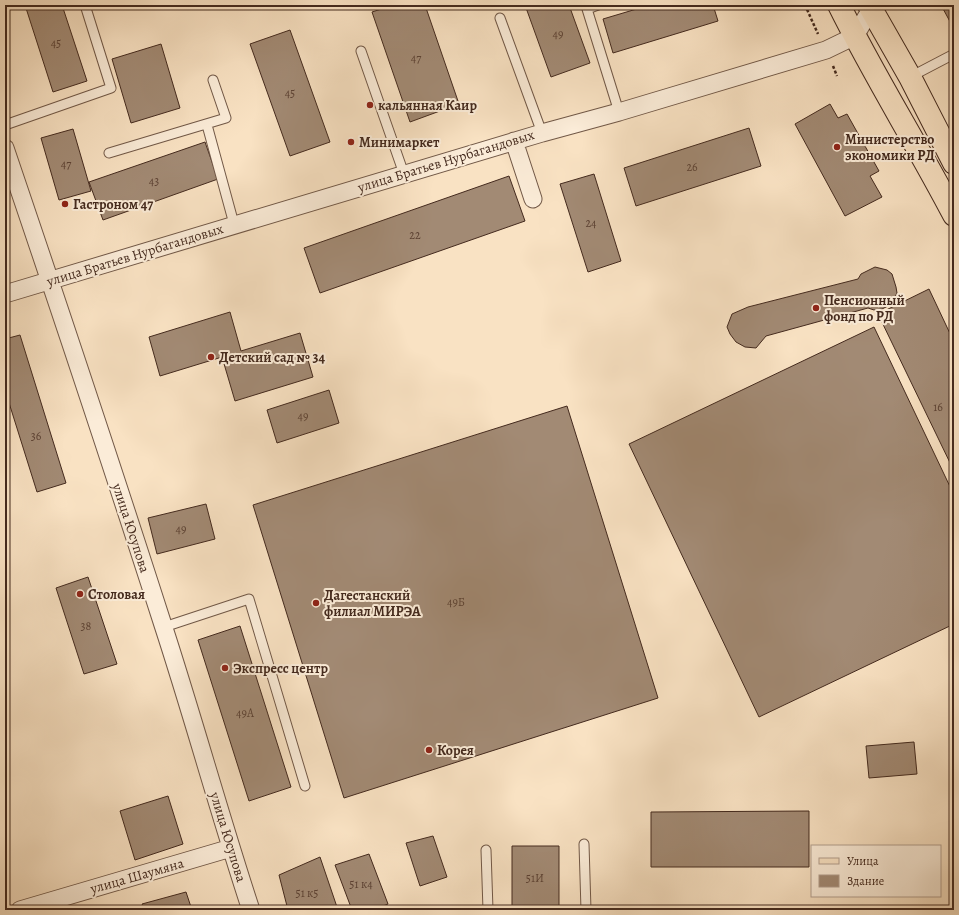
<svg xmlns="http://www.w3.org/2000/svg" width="959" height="915" viewBox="0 0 959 915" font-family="Alegreya,serif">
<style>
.building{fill:#a28a74;stroke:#442a1e}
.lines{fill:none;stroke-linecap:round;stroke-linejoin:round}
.service-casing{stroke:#715847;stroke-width:11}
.minor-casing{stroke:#715847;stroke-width:19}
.primary-casing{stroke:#442a1e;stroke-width:24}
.path{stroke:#442a1e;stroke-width:2.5;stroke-dasharray:3 2;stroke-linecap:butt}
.service{stroke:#fbecd8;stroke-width:9}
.minor{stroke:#fbecd8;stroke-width:17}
.primary{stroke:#f9e2c3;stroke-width:22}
.poi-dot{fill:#8f2418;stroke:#fbecd8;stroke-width:1.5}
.labels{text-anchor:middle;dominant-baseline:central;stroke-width:4;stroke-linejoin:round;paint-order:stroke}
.number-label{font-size:12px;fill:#5c4234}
.poi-label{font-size:14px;font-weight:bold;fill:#442a1e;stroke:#fbecd8;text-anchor:start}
.street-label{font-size:14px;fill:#442a1e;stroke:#fbecd8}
</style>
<rect width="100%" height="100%" fill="#f9e2c3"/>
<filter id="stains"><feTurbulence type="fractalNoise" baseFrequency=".005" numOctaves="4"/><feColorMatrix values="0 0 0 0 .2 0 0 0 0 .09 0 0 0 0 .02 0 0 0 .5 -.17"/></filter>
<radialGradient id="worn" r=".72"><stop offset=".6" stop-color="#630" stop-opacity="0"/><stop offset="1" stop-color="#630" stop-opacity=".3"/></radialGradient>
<path class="building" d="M25,5H62L87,81L53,92Z
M394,5H425L459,104L410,122L372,12Z
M525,5H569L590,63L551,77Z
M650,5H713L718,21L613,53L603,19Z
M941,5H954V29Z
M290,30L330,142L290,156L250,44Z
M161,44L180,108L131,123L112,59Z
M830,104L838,118L847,114L879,171L870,176L882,197L845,216L795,124Z
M749,128L761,166L636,206L624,168Z
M73,129L91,191L59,200L41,138Z
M205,142L218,179L103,220L89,182Z
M594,174L621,261L588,272L560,184Z
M509,176L525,221L320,293L304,248Z
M875,267L887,270L892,274L896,287L897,293L894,299L890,305L882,309L874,310L868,308L766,336L756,348L745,347L736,342L730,334L727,327L732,314L748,307L858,279L861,274Z
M929,289L954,342V471L878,314Z
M230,312L241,351L300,333L313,377L235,401L222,357L160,376L149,337Z
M874,327L954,495V624L759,717L629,444Z
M20,335L66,483L37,492L5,390V339Z
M329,390L339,423L277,443L267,410Z
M567,406L658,698L344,798L253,505Z
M206,504L215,539L157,554L148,518Z
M88,577L117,664L84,674L56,588Z
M240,626L291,787L249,801L198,640Z
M914,742L917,774L869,778L866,746Z
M168,796L183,844L135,860L120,811Z
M809,811V867H651V812Z
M433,836L447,877L420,886L406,843Z
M512,846H559V910H512Z
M369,854L388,904L373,910H352L335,865Z
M320,857L338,910H288L279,875Z
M186,892L192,910H145L142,904Z"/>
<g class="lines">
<g class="service-casing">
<path id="service" d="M598,5L587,9L619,112
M500,18L542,133
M361,51L404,174
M910,77L954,54
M5,125L111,88L85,5
M207,125L234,224
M109,153L226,118L213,80
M164,627L249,599L305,786
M584,844L586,910
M486,850L488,910"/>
</g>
<g class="minor-casing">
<path id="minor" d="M514,141L533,199
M5,148C59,307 112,466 163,625C194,720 220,816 251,910
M5,294L542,133L619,112L826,50L855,36L871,9
M20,910L231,848"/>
</g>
<g class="primary-casing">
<path id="primary" d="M839,5C874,76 917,144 954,215
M869,5L910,77L954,163"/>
</g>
<path class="path" d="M805,5L818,34
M833,66L837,76"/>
<use href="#service" class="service"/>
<use href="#minor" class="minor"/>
<use href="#primary" class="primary"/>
</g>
<g class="poi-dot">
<circle cx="370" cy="105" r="4"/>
<circle cx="351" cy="142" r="4"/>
<circle cx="837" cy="147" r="4"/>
<circle cx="65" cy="204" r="4"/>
<circle cx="816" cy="308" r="4"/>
<circle cx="211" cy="357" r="4"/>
<circle cx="80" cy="594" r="4"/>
<circle cx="316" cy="603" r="4"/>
<circle cx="225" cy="668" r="4"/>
<circle cx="429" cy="750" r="4"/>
</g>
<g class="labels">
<g class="number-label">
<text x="558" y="34">49</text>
<text x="56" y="43">45</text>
<text x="416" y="58">47</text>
<text x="290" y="93">45</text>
<text x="66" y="164">47</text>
<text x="692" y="167">26</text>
<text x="154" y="181">43</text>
<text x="591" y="223">24</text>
<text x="415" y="235">22</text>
<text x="938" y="407">16</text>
<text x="303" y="416">49</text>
<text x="36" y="436">36</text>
<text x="181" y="529">49</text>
<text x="456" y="602">49Б</text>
<text x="86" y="626">38</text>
<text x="245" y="713">49А</text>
<text x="535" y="878">51И</text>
<text x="361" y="884">51 к4</text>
<text x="307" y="893">51 к5</text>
</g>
<g class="poi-label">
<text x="378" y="105">кальянная Каир</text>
<text x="845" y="139">Министерство<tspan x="845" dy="16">экономики РД</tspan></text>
<text x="359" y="142">Минимаркет</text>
<text x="73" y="204">Гастроном 47</text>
<text x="824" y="300">Пенсионный<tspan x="824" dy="16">фонд по РД</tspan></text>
<text x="219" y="357">Детский сад № 34</text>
<text x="88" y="594">Столовая</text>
<text x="324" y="595">Дагестанский<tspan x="324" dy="16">филиал МИРЭА</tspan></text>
<text x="233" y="668">Экспресс центр</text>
<text x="437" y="750">Корея</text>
</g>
<g class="street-label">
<text transform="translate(446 161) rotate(-17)">улица Братьев Нурбагандовых</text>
<text transform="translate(135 255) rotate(-17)">улица Братьев Нурбагандовых</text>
<text transform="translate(131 528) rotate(72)">улица Юсупова</text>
<text transform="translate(228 837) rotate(73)">улица Юсупова</text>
<text transform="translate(137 876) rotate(-16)">улица Шаумяна</text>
</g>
</g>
<rect width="959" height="915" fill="none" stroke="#f9e2c3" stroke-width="20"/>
<rect x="6" y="6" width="947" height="903" fill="none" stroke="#442a1e" stroke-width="2"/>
<rect x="10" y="10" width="939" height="895" fill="none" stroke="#442a1e"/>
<rect x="811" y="845" width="130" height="52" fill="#fbecd8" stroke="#b29e8e"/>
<rect x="819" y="858" width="20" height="6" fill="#f9e2c3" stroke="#b29e8e"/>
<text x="847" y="865" font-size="12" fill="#442a1e">Улица</text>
<rect x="819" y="875" width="20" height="12" fill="#a28a74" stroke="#b29e8e"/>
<text x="847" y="885" font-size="12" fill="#442a1e">Здание</text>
<rect width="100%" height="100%" filter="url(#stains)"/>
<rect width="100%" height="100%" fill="url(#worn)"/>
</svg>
